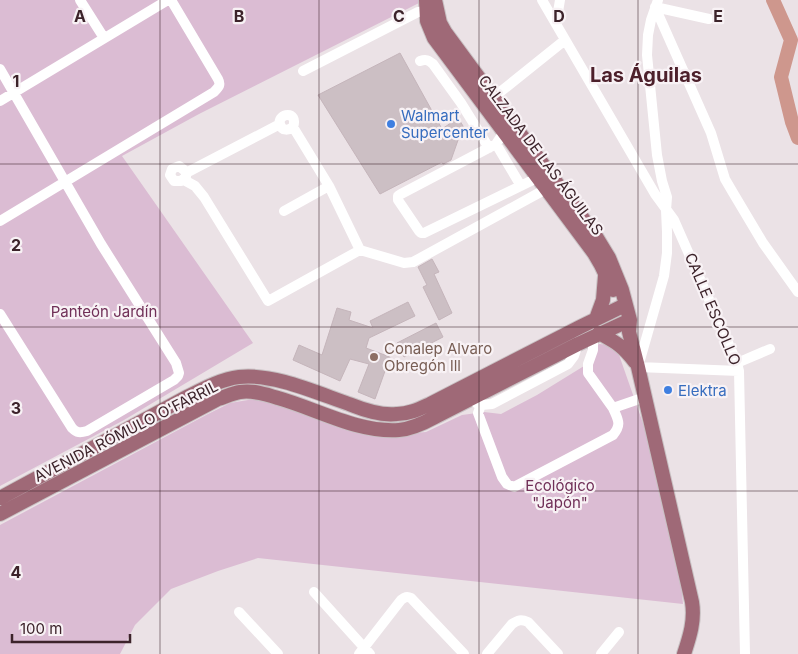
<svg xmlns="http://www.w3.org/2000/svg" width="798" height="654" viewBox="0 0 798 654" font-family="Inter,sans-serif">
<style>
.green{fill:#dbbcd3}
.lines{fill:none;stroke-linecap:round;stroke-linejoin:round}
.river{stroke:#ce978d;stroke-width:14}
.building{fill:#ccbfc4;stroke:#c5b5bb}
.major-casing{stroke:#c8c1c3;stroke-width:16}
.minor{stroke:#fff;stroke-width:10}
.major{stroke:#9f6977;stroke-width:14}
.grid{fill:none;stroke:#3c232a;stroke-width:1;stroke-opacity:0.55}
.shop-dot{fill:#3f7fe0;stroke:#f8f2f5;stroke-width:2}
.education-dot{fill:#8d6e63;stroke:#f8f2f5;stroke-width:2}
.labels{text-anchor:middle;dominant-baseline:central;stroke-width:4.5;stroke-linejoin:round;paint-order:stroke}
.shop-label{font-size:15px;fill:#366cbe;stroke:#f8f2f5;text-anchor:start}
.street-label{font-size:15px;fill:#3c232a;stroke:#f8f2f5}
.park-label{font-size:15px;fill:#702f57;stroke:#f8f2f5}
.education-label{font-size:15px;fill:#785e54;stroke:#f8f2f5;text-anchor:start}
.district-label{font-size:20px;font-weight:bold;fill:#4d202b;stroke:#f8f2f5}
.grid-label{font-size:16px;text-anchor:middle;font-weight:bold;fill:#3c232a;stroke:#f8f2f5;stroke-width:4.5;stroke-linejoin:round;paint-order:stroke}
</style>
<rect width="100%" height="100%" fill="#ebe2e6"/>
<path class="green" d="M0,0H419V3L199,114L122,156L253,343L124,420L0,486Z
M599,344L610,345L618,352L645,429L680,572L683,604L258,558L218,571L171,589L135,625L120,654H0V525L208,414L230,403L254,399L272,402L367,435L384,436L426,432L462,415L484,412L501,414L537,395L584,366L590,350Z"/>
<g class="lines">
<path class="river" d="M773,0L791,40L781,77L792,122L798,138"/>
</g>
<path class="building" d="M400,53L442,129L458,118L463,126L451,160L443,164L442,162L380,194L318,95Z
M432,259L439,272L434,274L452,313L439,320L423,287L427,285L418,267Z
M408,302L415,316L369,338L366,348L390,357L375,399L358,392L369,364L350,359L340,381L293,360L299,345L322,355L337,308L351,312L349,320L373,328L370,321Z
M436,323L443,337L404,357L397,343Z"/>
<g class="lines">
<g class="major-casing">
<path id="major" d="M426,0L427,21L434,38L594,253L601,265L613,290
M435,0L440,23L445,32L595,235L609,258L622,290L630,320L629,332L638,367L692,602C695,620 690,636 684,654
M596,319L603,300L605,276
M599,333C617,343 623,346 635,362
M0,498L185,398C201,390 221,379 239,377C273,373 317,393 349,404C364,410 381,416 397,414C409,414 419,409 430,404L580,327L625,305
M0,514L218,399C225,397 233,393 240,392C253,390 266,394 278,398C317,409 358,433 399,430C412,429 424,423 435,417L578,344L630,320"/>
</g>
<path class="minor" d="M80,0L104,38
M542,0L655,194L674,220L737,363L739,371L745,654
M658,0L651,20L648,35L647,55L657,155L662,181L667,197L666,210L667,232V253L664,276L638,367L739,371
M655,7L711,133L725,179L732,191L763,243L798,292
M655,7L709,19
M556,24L560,0
M420,61C426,59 428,60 433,64L461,103L489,148
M0,69L101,244L176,363L179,373L178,376L174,380L87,431C80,433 77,433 72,428L0,314
M303,71L418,12L432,10
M494,97L565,40
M0,101L168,0
M293,127C289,130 282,132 280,124C277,113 299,110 293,127L329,186L360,250
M504,132L496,144L401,194L398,196V200L419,231L421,233H424L537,178
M496,144L521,186
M186,173L184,170L179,166L172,169L170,175L174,181H181L186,177V173L280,124
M184,180L195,186L204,197L268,301L360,250L404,263L413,262L546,189
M284,211L329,186
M0,221L214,92C219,87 221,85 218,79L171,0
M593,336V350L588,364V373L613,408
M737,363L770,349
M476,403L481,405L492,404L568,364L574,356L578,344
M481,405L478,413L502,477L507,484L514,487L613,435C622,424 618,420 613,408L645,397
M314,592L370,654
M239,612L278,654
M359,654L401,600C405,597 407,596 411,598L464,654
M487,654L512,624C518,620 521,619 528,622L558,654
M601,654L619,632"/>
<use href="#major" class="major"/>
</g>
<path class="grid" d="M160,0V654M319,0V654M479,0V654M638,0V654M0,164H798M0,327H798M0,491H798"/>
<g class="shop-dot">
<circle cx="391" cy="124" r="5"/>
<circle cx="668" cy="390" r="5"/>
</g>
<circle class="education-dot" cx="374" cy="357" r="5"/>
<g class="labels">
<g class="shop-label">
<text x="401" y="115">Walmart<tspan x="401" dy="17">Supercenter</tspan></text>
<text x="678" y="390">Elektra</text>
</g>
<g class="street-label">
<text transform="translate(541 155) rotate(53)">CALZADA DE LAS ÁGUILAS</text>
<text transform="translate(713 309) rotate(67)">CALLE ESCOLLO</text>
<text transform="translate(126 431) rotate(-27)">AVENIDA RÓMULO O'FARRIL</text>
</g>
<g class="park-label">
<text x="104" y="311">Panteón Jardín</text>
<text x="560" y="485">Ecológico<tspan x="560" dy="17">"Japón"</tspan></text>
</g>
<g class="education-label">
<text x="384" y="348">Conalep Alvaro<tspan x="384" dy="17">Obregón lll</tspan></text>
</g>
<g class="district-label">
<text x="646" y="75">Las Águilas</text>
</g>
</g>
<g class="grid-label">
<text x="80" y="22">A</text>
<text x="239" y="22">B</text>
<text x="399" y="22">C</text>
<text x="559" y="22">D</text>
<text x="718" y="22">E</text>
<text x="16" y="87">1</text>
<text x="16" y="251">2</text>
<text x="16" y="414">3</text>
<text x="16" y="578">4</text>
</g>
<path d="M12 634v8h118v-8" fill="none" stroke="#3c232a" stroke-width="2.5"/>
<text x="20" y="634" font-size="15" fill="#3c232a" stroke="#f8f2f5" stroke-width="4" paint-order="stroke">100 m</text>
</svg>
